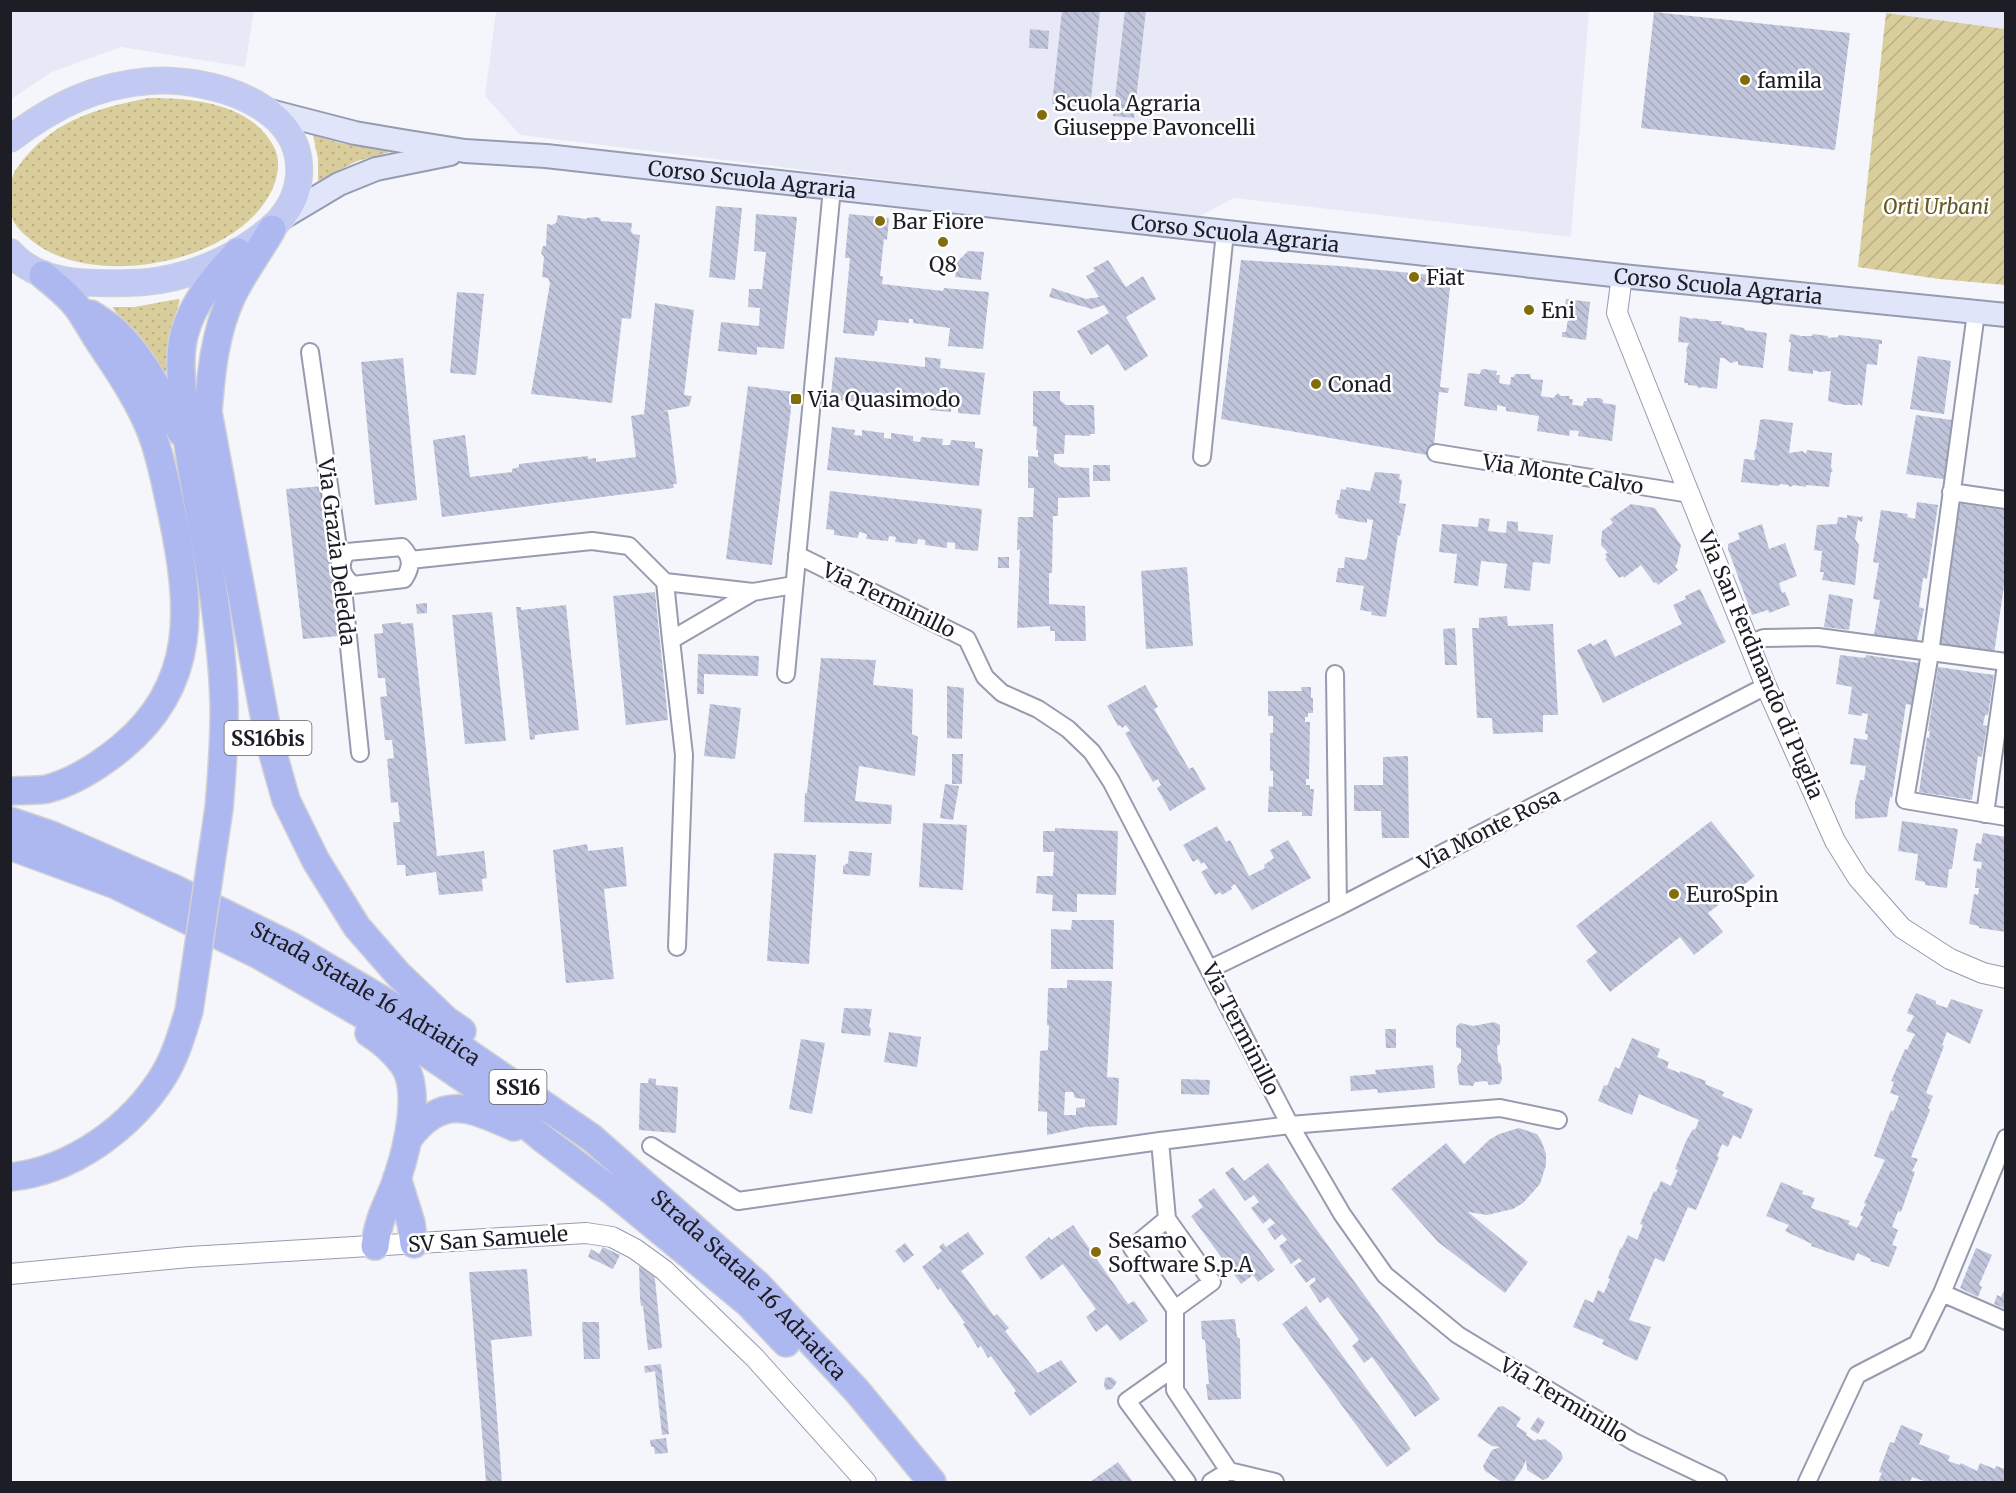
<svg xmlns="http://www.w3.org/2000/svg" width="2016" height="1493" viewBox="0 0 2016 1493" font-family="Merriweather,serif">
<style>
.built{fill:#e7eaf6}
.grass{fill:url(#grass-dots)}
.garden{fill:url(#garden-furrows)}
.building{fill:url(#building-back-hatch);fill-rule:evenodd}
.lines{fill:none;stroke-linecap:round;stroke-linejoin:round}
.minor-casing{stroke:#969baf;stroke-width:20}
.tertiary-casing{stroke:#969baf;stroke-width:22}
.secondary-casing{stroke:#969baf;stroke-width:26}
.primary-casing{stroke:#d2d2d3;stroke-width:28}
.trunk-casing{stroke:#d2d2d3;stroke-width:30}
.minor{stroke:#fff;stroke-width:16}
.tertiary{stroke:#fff;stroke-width:20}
.secondary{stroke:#e1e5fa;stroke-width:22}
.primary{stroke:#c2caf4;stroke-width:26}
.trunk{stroke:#aeb8f0;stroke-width:27}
.trunk-bridge-casing{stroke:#d2d2d3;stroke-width:30;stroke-linecap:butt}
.trunk-bridge{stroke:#aeb8f0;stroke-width:27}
.poi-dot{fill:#826d0a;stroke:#fff;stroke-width:2}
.labels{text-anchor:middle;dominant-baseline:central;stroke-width:5;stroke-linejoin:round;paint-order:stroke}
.shield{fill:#fff;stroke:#606166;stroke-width:1.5}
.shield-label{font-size:20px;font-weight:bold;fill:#1c1d25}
.poi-label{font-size:21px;fill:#1c1d25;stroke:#fff;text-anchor:start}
.street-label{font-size:21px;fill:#1c1d25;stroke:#fff}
.park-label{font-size:21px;font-style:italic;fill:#645721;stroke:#fff}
</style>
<defs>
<pattern id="grass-dots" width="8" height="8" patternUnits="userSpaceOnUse" patternTransform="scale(1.5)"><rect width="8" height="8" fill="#d9cd9b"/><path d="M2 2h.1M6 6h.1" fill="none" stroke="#bab085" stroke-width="1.8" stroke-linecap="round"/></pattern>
<pattern id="garden-furrows" width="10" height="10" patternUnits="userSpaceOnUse" patternTransform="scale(1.5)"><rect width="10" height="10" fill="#d9cd9b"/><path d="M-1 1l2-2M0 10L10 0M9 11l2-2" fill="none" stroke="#bab085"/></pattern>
<pattern id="building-back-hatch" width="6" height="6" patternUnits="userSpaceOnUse" patternTransform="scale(1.5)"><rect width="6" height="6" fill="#c1c5db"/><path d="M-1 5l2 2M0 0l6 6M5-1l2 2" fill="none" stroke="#a5a9bc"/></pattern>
</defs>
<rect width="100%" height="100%" fill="#f5f6fb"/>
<path class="built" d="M11,10H254V11L245,67L121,47L52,72L11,99Z
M496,11H1589L1571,237L1234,198L1196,218L520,135L485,96Z
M1860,11H2005V29L1886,13Z"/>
<path class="grass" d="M149,98C193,98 251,103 274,147C281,160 278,177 272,190C237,264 92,291 31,240C20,231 10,222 10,207C10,194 9,179 17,168C50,121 96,108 149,98Z
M313,135L340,143L390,152L357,161L318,181V159Z
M178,299L180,300C172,325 166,346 166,372H163L112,307H134Z"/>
<path class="garden" d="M1886,13L2005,29V285L1939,279L1858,267Z"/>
<path class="building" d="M1062,10H1100L1090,109L1052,104Z
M1125,10H1146L1134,118L1113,116Z
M1654,12L1850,33L1835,150L1641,128Z
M1030,29L1049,31L1048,49L1029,48Z
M716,206L742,208L735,280L709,277Z
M756,214L797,217L784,349L757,347V355L718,351L721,322L759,326L760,308L748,307L749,289H762L766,252L754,251Z
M849,214L889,218L887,240L884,239L880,276H883L882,284L943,291L944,288L989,292L983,349L948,346L950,328L913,323V319H909V323L878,320L877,331H875L874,336L843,333L850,258H845Z
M558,215L586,219L587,218L596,217L600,218L601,221L632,223L631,231L633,234L640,235L631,319L622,318L612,403L531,394L550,283L548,278L542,277L544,257L541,253L543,246H546L547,224L552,225L556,223Z
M968,251L984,252L981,280L955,277L957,262Z
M1108,260L1126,287L1143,276L1156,299L1126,317L1148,356L1125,371L1108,344L1091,355L1077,331L1109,313L1104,305L1092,309L1049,297L1052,288L1086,299L1099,297L1086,276L1095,271L1093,268Z
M1241,260L1340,266L1451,277L1440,387L1449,388L1448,393L1439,392L1433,456L1221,419Z
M457,292L484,294L476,375L450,373Z
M1566,299L1590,302L1586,340L1562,337V332H1566L1569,311H1564Z
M655,303L694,310L684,395L692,396L689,406L659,412L668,411L677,484H673L674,488L442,517L433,440L465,435L470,477L512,472V469L519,467V464L588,456V459L596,458V462L636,457L631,416L644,414Z
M1680,316L1692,319V318L1710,320L1709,321H1722L1721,324L1744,328L1745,330L1767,333L1763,368L1738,365V361L1731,363L1724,358H1720L1717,389L1703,387L1698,388L1697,386L1688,385V383H1684L1687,353L1686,350L1689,343L1678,342Z
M1790,334L1802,336H1812L1813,334L1828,336V338L1838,337L1839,335L1882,340V344H1879L1877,365L1867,364L1862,406L1858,403V405H1845L1828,401L1831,371L1820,372L1813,370V374L1788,371L1791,342H1789Z
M1918,356L1951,361L1944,414L1910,409Z
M835,357L925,367V357L941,359L940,368L985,373L980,415L958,413V407L951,406V412L928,410L929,404L920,403V409L898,406V401L891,400V405L869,403V398L861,397V402L839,400V395L831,394Z
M403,358L417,500L375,505L361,362Z
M1484,369L1497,371L1496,375H1500L1499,383L1510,385L1511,377H1514L1515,374H1530L1531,379L1543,380L1541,396L1553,398L1558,393L1561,396H1570L1569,399H1573L1572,405L1583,406L1584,401H1587V398H1600L1603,400V403L1616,405L1612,441L1578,436L1579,431L1570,430L1569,436L1537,431L1539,416L1506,411V407L1497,405V411L1464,406L1468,373L1480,374L1481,370Z
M748,386L793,392L772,565L726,559Z
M1033,391H1060V400L1066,405H1094L1095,434H1090V436L1065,435L1064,454H1054V462L1060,467L1089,468L1090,497L1058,498V516H1053L1052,573H1049V604L1085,606L1086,641H1055V631H1050V626L1017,628L1020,549L1017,550L1018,517H1033L1034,488H1028V456L1038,457V450H1036L1037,427L1033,426Z
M1916,415L1959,421L1950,480L1906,474Z
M1764,419L1793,423L1789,453L1802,451L1806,454L1807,450L1832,453L1831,467L1833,471L1831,472L1829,487L1806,485V487L1794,485L1790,487L1788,485L1780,484L1779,486L1741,482L1744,459L1755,460L1754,452L1756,449L1760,420Z
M832,427L855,430L854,435L862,436V430L884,433V438L891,439V433L913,436V441L920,442L921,437L943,439L942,445H950L951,440L975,442V448L983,449L979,486L827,470Z
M1093,465H1110V481H1093Z
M1375,472L1400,474L1399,479L1402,480L1399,503L1406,504L1400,536L1398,535L1386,617L1371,615L1372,612L1360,610L1364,586L1336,582L1338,568H1344L1345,557L1364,560L1367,558L1373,520L1367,519V523L1338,518V515L1335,514L1337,500H1339L1341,489L1346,490V487L1370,491Z
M324,486L339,636L303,639L286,489Z
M830,491L982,509L978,551L955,549V543L947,542V548L925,545V540L918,539L917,544L895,542L896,537L889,536L888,541L866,539L867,534L859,532L858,538L834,535V530L826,529Z
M1917,502L1938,505L1927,579L1923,578L1919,607L1924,609L1917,641L1874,635L1880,600L1873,599L1879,563L1873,562L1881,510L1908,514L1907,517L1915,519Z
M1955,503L2006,510V572L1994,654L1939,645L1949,541L1955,533L1950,525Z
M1631,504L1655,508L1681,545L1677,564L1675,566L1678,570L1658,585L1656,582L1654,583L1641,565L1624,578L1623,576L1619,578L1605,559L1607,557L1605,554L1608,553L1601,545L1602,531L1613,523L1610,519Z
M1847,515L1860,517L1863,516L1862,522L1858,520L1855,539L1859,545L1855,585L1822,580L1824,572H1820L1822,551L1814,550L1817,525L1837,524L1838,517L1847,518Z
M1479,518L1490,519L1488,531L1506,533L1507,521L1518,522V531L1553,535L1550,564L1533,562L1530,591L1504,588L1507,564L1481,561L1478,586L1454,583L1457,554L1439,552L1442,524L1478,527Z
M1762,524L1769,549L1785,543L1797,576L1779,583L1782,593L1785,592L1790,605L1769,613L1768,610L1752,615L1728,549V544L1740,539L1738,533Z
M998,557H1009V568H998Z
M1187,567L1193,646L1146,649L1141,571Z
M1700,589L1726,642L1603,703L1577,650L1591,643L1593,646L1606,639L1615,657L1682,624L1673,605L1686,599L1685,596Z
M655,592L668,720L626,725L613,596Z
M1829,594L1853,599L1849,630L1824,627Z
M427,603V613L417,614L416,604Z
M566,605L579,730L535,735V739L530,740L516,607H521V610Z
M492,612L506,741L465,744L452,615Z
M1507,616L1508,626L1553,624L1558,715H1543V732L1493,734L1492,718H1477L1472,628H1479V618Z
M401,622V624L413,623L437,856L484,851L487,878L482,879L483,891L439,895L436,872L406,876L405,865H397L393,822H400L398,802L391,803L387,759L394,758L392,740H385L380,697L387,696L385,678H378L374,634L383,633L382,624Z
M1455,628L1457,665H1445L1443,629Z
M698,654L759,656L758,676L704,674V694H697Z
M1840,655L1865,658L1866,655L1918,663L1912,705L1906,704L1892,798L1890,797L1887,817L1855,819V802L1860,780H1864L1866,766L1850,764L1854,738L1867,740L1868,734H1865L1868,714L1862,713V716L1848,714L1852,687L1836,684Z
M821,658L876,660L873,685L913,689L912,734L918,737L915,776L859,766L855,801L892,805L891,824L804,822L805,793H807Z
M1938,667L1994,675L1988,715H1985L1983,725L1987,726L1982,757L1978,756L1972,800L1919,792L1927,737L1929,738L1930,731H1928Z
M1145,685L1158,707L1154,709L1189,769L1193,767L1206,789L1170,811L1157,788L1161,785L1158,779L1153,782L1125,733L1130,731L1126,725L1122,728L1120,725L1118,726L1107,706Z
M947,686L964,688L962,739L947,738Z
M1301,687H1311V698H1313V713H1308V717H1305V722H1310L1309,779H1306V785H1310V789H1314L1312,816H1302V812H1268L1269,786L1273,787V771H1270V733H1273V716H1268V691H1302Z
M710,704L741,708L735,759L704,756Z
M952,754H963L962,784H952Z
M1408,756L1409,838H1382L1381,811H1354V785H1383V757Z
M945,784L959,786L953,820L940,818Z
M1711,821L1755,876L1708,913L1723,932L1694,955L1680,937L1610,992L1586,961L1597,952L1576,926Z
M1902,821L1958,829L1952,869H1949L1947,888L1925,885V882L1915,880L1918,854L1898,851Z
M923,823L967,825L963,890L919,887Z
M1217,826L1226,842L1230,840L1249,876L1265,868L1264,865L1274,858L1270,850L1288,840L1311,878L1252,910L1235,884L1231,887L1232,889L1222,895L1220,892L1215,895L1201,872L1208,868L1204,862L1201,864L1198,859L1193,862L1183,845Z
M1055,828L1118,831L1116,895L1077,894V912L1052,911L1053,895L1036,893L1037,876H1053L1054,852H1043V831H1055Z
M1983,833L2006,837V932L1979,928V926L1969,924L1974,894L1978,895L1979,888H1975L1977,868L1981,869L1982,862L1973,861L1976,843L1981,844Z
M587,844L588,851L623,847L627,886L604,889L614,979L566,983L553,850Z
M849,851L872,853L870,876L843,874V866L848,863Z
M774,853L816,855L809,964L767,961Z
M1072,920H1114L1113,969H1051V929L1071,930Z
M1067,980L1112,981L1107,1077L1119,1078L1117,1125L1085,1127L1047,1135V1112L1038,1111L1040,1051L1048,1050L1049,1026L1047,1025L1048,988H1067ZM1065,1092H1073L1075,1098L1085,1099V1107L1076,1108V1115H1064Z
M1916,993L1936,1001V1004L1947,1008L1951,999L1983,1010L1970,1044L1947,1032L1942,1045L1944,1046L1926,1093L1933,1096L1928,1108L1930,1110L1911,1157L1918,1159L1912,1171L1915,1172L1901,1212L1898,1211L1892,1227L1898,1230L1892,1245L1897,1247L1889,1267L1870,1261L1871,1259L1857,1253L1854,1261L1811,1246L1812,1244L1785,1231L1789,1225L1766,1216L1781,1182L1803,1191L1802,1194L1815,1198L1811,1208L1850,1221L1848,1224L1857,1228L1863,1217L1860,1215L1866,1204L1864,1203L1885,1160L1874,1156L1891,1110L1893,1112L1899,1096L1890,1093L1894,1082L1891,1081L1905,1049L1907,1050L1915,1034L1906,1031L1914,1016L1907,1013Z
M844,1008L872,1009L869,1027L871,1028L870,1036L841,1033Z
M1494,1022L1500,1025V1044L1497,1046L1498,1061L1501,1065L1502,1079L1500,1084L1489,1085L1487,1081L1475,1082L1473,1086L1459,1085L1457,1066L1461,1062V1049L1456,1047V1027L1460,1023L1473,1026Z
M1385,1029H1396V1048H1386Z
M889,1032L921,1037L917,1067L884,1062Z
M1632,1038L1660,1049L1657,1057L1669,1062L1667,1068L1680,1073V1071L1706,1081L1705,1084L1724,1092L1722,1096L1753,1109L1741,1139L1733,1135L1728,1147L1722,1144L1717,1156L1719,1157L1696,1210L1688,1207L1664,1262L1655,1258L1629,1320L1651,1327L1637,1361L1602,1344L1604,1340L1573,1327L1585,1299L1593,1303L1598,1290L1604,1293L1610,1279L1608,1278L1621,1247L1622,1248L1628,1235L1637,1240L1643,1225L1640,1224L1654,1191L1656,1192L1661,1181L1671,1186L1678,1170L1675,1169L1686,1141L1693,1129L1695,1130L1699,1120L1639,1094L1632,1115L1598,1101L1604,1085L1607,1086L1615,1067L1619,1069Z
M801,1039L825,1043L812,1114L789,1109Z
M1433,1065L1435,1088L1378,1093L1377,1089L1351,1091L1350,1076L1376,1074L1375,1070Z
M649,1078L656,1079V1085L678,1087L676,1133L639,1130L640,1083H648Z
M1181,1079L1210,1080L1209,1095L1181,1094Z
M1519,1128L1537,1134L1541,1140L1546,1154V1165L1540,1184L1523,1203L1513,1209L1487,1215L1468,1212L1528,1262L1505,1293L1438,1242L1391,1189L1446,1143L1464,1164L1489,1140L1499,1134Z
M1268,1163L1440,1399L1415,1417L1372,1357L1364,1363L1352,1346L1359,1340L1328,1297L1320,1303L1309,1286L1316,1280L1314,1277L1306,1283L1294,1266L1302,1261L1299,1258L1291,1264L1279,1246L1287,1240L1282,1234L1275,1240L1267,1229L1275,1223L1270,1218L1263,1224L1251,1208L1259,1202L1254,1195L1245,1201L1225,1173L1233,1167L1244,1181Z
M1214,1188L1275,1270L1258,1282L1253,1275L1241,1284L1191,1216L1203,1207L1198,1200Z
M1073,1225L1128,1304L1134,1301L1148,1321L1120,1341L1107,1324L1096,1332L1086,1317L1096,1309L1063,1264L1041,1280L1025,1257L1049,1237L1051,1240Z
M968,1232L984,1254L961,1271L994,1316L997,1314L1009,1328L1005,1331L1038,1373L1061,1360L1077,1382L1030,1416L1014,1393L1016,1391L991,1356L988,1358L981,1346L978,1348L963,1324L965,1323L940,1288L938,1290L922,1267L942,1251L939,1247L943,1243L946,1247Z
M905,1243L914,1255L904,1263L895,1251Z
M603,1247L620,1255L613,1269L588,1257L591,1249L599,1254Z
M1976,1248L1992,1255L1979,1285L1982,1287L1978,1297L1960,1288Z
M639,1266L654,1270L662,1348L648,1350L643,1306H641L640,1298Z
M527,1269L532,1336L491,1340L502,1482H486L469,1272Z
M2006,1287V1309L1994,1304L1997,1295L2001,1297Z
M1306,1306L1411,1449L1387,1467L1282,1324Z
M1235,1319L1237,1337L1240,1339L1241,1399L1208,1400L1206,1384H1209L1205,1340L1202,1339L1201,1321Z
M582,1322H599L600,1359H584Z
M661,1364L669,1434L662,1435L655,1371L645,1373L644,1366Z
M1111,1377L1117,1382L1112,1389L1106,1390L1104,1386L1105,1378Z
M1503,1406L1521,1418L1516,1426L1527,1433L1526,1435L1535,1441L1537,1439L1540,1440L1545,1439L1561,1452L1563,1458L1548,1478L1543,1480L1527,1470L1526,1460L1522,1469L1513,1482H1502L1485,1471L1483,1466L1492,1450L1500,1447L1492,1446L1477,1436L1498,1407Z
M1538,1417L1545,1422L1538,1434L1530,1429Z
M1901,1425L1923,1434L1919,1444L1950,1456L1948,1461L1960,1465L1961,1463L1977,1471L1980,1463L1995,1469L1996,1466L2005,1469L2006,1482H1927L1912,1477L1910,1482H1878L1882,1473L1879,1472L1890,1442L1894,1443Z
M666,1438L668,1453L655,1454L654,1447H651L650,1440Z
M1118,1462L1133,1482H1090Z"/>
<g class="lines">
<g class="minor-casing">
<path id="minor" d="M1976,313L1930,653L1905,800L2006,817
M310,352L341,569L360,753
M1436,453L1690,494
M1202,457L1225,232
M1951,492L2006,500
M402,547C412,557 412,567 404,579L353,585C341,575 338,565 347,552Z
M797,555L967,639L985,677L1002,693L1038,709L1068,729L1092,752L1111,781L1290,1125L1342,1214L1385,1275L1458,1335L1634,1442L1718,1482
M410,560L592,541L629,546L665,582L671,640
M665,582L753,592
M1750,643L1764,638L1818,637L2006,662
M786,674L832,188
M1335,674L1338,907
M1985,814L2006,665
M677,947L684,755L671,640L753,592L794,585
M1210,969L1338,907L1766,686
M1160,1141L1167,1219L1212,1282L1175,1309L1132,1248L1167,1219
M651,1146L738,1201L1160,1141L1290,1125L1500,1108L1558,1120
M1942,1293L2006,1321
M1175,1309V1390L1229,1471L1211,1482
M1175,1367L1127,1401L1187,1482
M1229,1471L1275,1482
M1807,1482L1857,1375L1917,1344L1942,1293L2006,1138"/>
</g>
<g class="tertiary-casing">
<path id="tertiary" d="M1622,276L1617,313L1766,686L1835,841L1858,878L1902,928L1950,959L1983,973L2006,978
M10,1274L189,1257L586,1233L612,1237L635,1249L664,1270L755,1358L866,1482"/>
</g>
<g class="secondary-casing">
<g id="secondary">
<path id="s1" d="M266,110L355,133L402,141L465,151L546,156L1622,276L2006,315"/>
<path d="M282,218L339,184L376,169L450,154"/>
</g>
</g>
<g class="primary-casing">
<path id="primary" d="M10,139C54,106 95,85 150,81C207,77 305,103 299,176C296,211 272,230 244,248C211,269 168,283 128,283C88,284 39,285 10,252"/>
</g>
<g class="trunk-casing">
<g id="trunk">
<path d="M272,229C259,252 242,274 231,298C215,333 211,373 208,412L268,736L286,800L316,861L357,927L398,974L446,1020L462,1031"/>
<path d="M91,314C98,319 107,324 114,330C144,358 162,397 181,432"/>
<path d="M10,791C22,790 36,791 47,789C74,782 100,765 122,747C198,684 191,606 173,518C167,490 162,461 152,434C139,400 118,370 98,340C90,328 83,313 73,302C64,292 53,283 43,275"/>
<path d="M219,808C222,773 225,738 224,703C223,655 216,607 208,559C199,505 187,453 183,398C181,377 179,355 184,335C193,301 215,277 238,252"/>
<path id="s2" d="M10,821L51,835L175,889L293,947L443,1036L592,1138L757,1284L857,1391L932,1482"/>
<path d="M10,846L116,885L259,955L412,1043L500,1103L542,1138L612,1191L748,1303L786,1343"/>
<path d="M369,1033C382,1041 394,1052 403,1064C422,1090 407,1148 398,1176C389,1203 378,1217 375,1246"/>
<path d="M408,1139C442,1094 469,1107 514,1127"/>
<path d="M10,1177C72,1171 132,1127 164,1075C176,1055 182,1033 189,1011"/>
<path d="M397,1178L411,1223L414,1244"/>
</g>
</g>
<use href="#minor" class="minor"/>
<use href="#tertiary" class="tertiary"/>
<use href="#secondary" class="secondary"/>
<use href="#primary" class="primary"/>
<use href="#trunk" class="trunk"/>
<g class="trunk-bridge-casing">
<path id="trunk-bridge" d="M189,1011L219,808"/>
</g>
<use href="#trunk-bridge" class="trunk-bridge"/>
</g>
<g class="poi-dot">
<circle cx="1745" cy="80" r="6"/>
<circle cx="1042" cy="115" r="6"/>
<circle cx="880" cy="221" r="6"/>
<circle cx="943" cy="242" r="6"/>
<circle cx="1414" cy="277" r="6"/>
<circle cx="1529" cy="310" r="6"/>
<circle cx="1316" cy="384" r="6"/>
<rect x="790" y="393" width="12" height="12" rx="3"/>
<circle cx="1674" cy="894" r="6"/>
<circle cx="1096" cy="1252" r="6"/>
</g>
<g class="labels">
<g class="shield">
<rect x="224.5" y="721" width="87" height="34" rx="4.5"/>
<rect x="489.5" y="1070" width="57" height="34" rx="4.5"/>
</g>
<g class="shield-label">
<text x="268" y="738">SS16bis</text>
<text x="518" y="1087">SS16</text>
</g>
<g class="poi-label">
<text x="1757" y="80">famila</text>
<text x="1054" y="103">Scuola Agraria<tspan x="1054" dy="24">Giuseppe Pavoncelli</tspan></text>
<text x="892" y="221">Bar Fiore</text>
<text x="943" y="264" text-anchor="middle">Q8</text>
<text x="1426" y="277">Fiat</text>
<text x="1541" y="310">Eni</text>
<text x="1328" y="384">Conad</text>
<text x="808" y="399">Via Quasimodo</text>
<text x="1686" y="894">EuroSpin</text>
<text x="1108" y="1240">Sesamo<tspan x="1108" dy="24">Software S.p.A</tspan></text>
</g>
<g class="street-label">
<text stroke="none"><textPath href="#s1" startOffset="492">Corso Scuola Agraria</textPath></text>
<text stroke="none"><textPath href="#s1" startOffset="978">Corso Scuola Agraria</textPath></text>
<text stroke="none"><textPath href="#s1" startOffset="1464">Corso Scuola Agraria</textPath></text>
<text transform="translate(1563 474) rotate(9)">Via Monte Calvo</text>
<text transform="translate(337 552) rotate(83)">Via Grazia Deledda</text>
<text transform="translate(889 600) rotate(26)">Via Terminillo</text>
<text transform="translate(1761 665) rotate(67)">Via San Ferdinando di Puglia</text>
<text transform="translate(1489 829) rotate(-27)">Via Monte Rosa</text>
<text stroke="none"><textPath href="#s2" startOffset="396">Strada Statale 16 Adriatica</textPath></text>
<text transform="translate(1241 1029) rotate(63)">Via Terminillo</text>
<text transform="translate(488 1239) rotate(-4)">SV San Samuele</text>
<text stroke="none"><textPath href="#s2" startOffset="880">Strada Statale 16 Adriatica</textPath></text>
<text transform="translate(1564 1400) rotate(31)">Via Terminillo</text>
</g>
<g class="park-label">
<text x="1936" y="206">Orti Urbani</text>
</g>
</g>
<rect width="2016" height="1493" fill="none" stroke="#1c1d25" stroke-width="24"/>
</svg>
